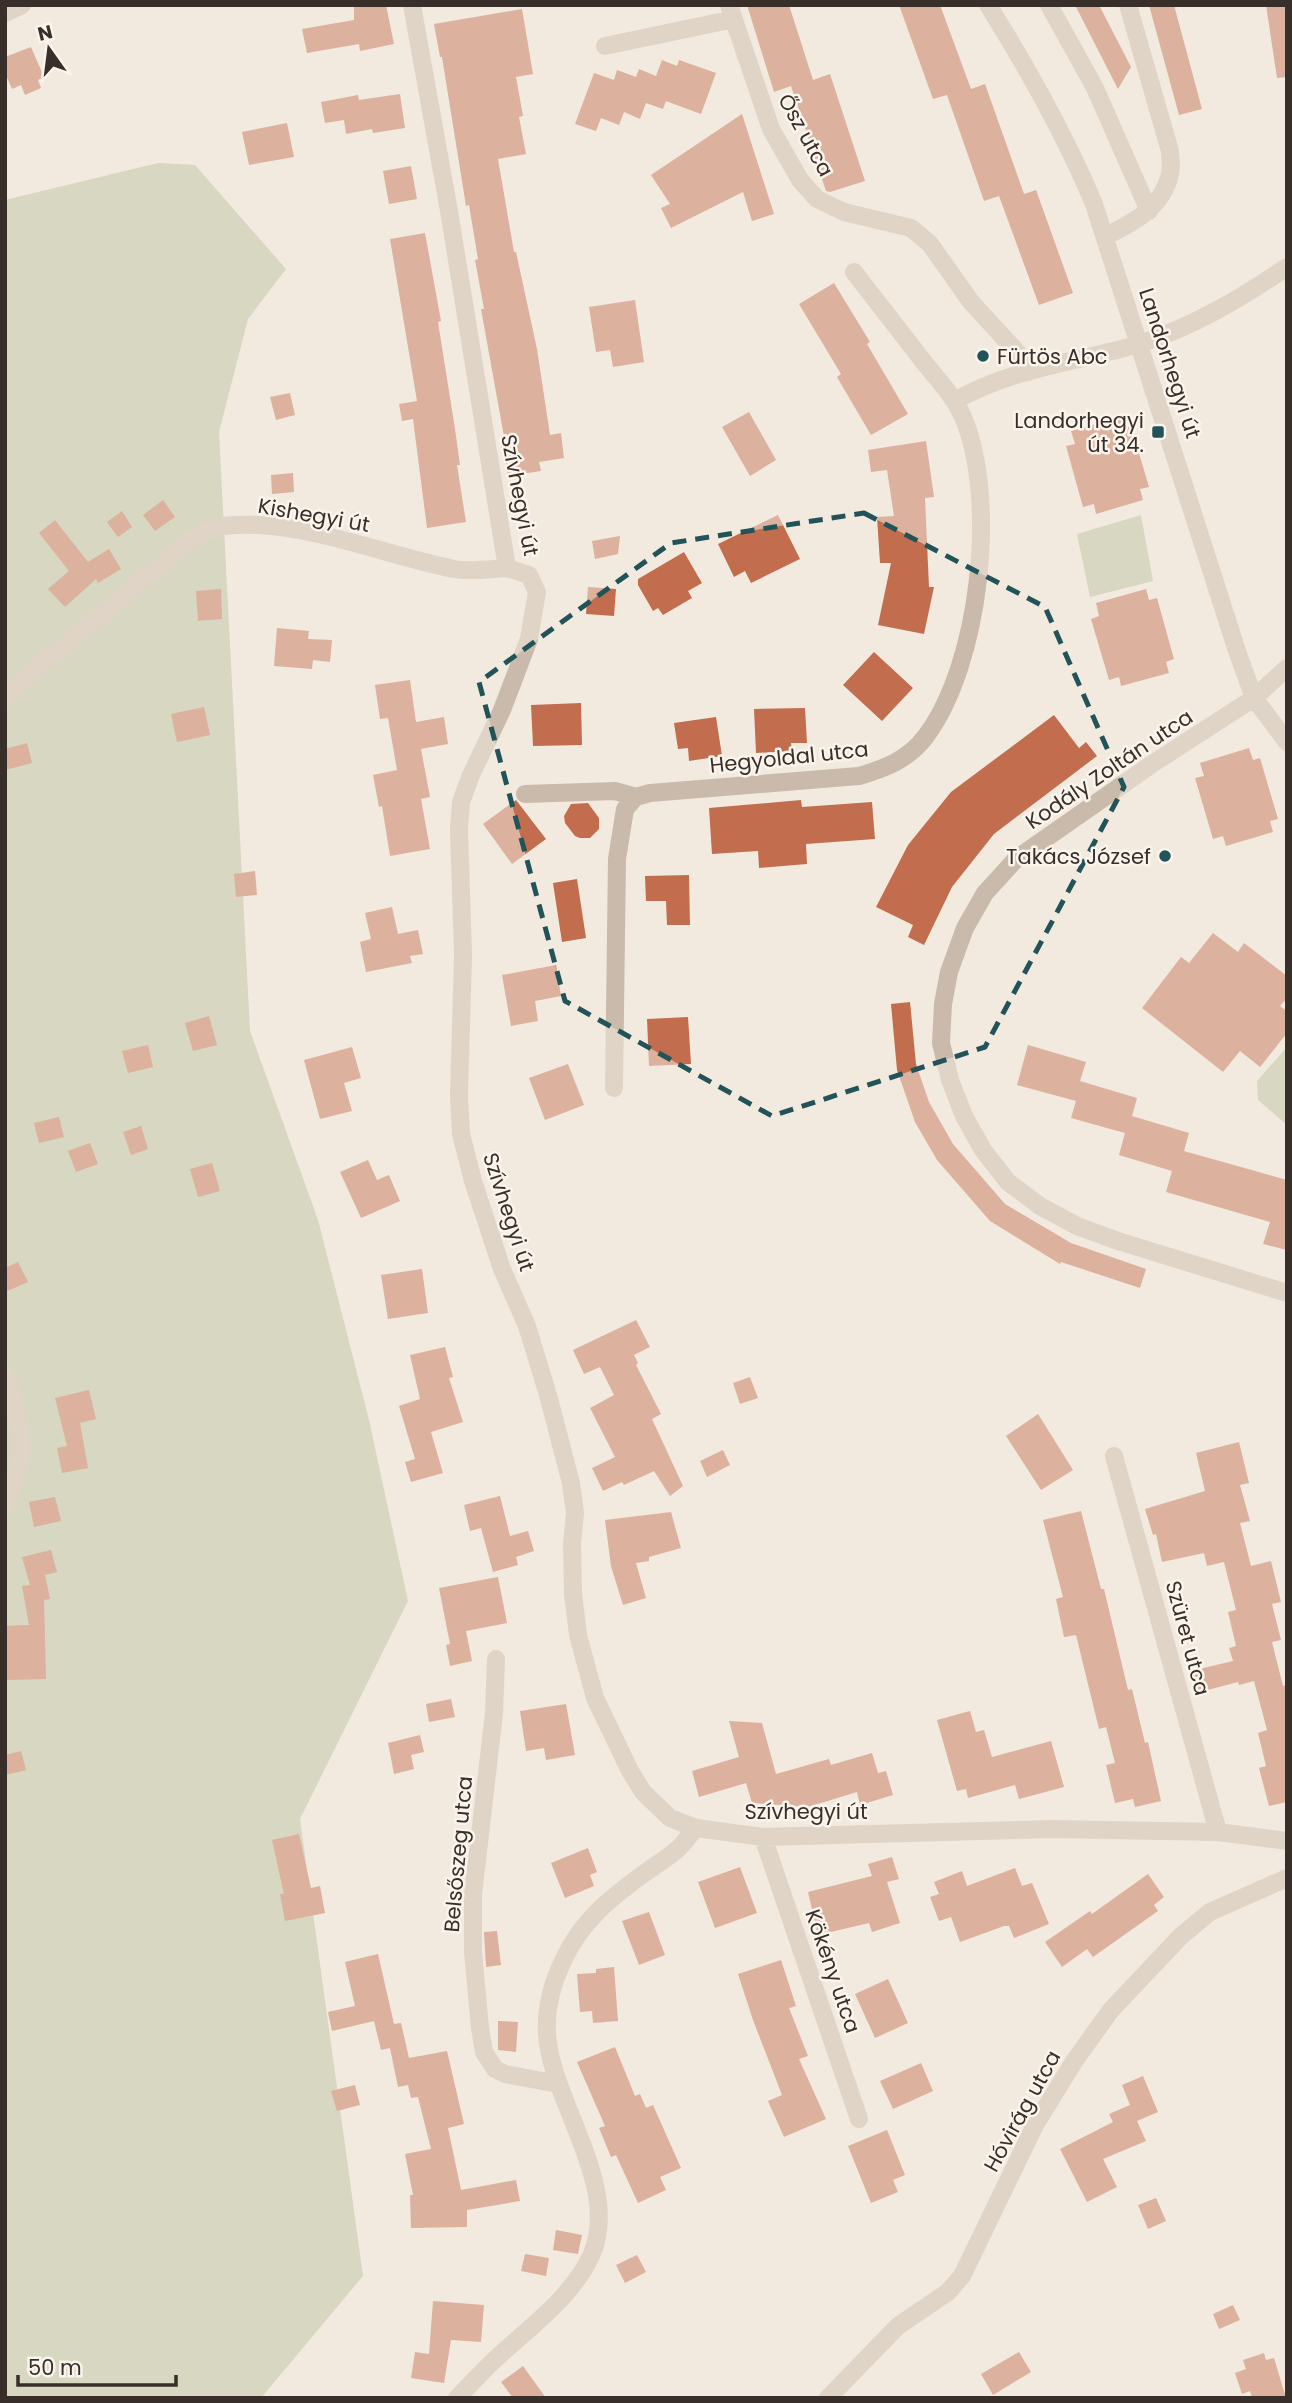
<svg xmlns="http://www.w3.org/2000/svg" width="1292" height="2403" viewBox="0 0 1292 2403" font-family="Poppins,sans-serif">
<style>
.green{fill:#b5c19f}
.building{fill:#c16d4e}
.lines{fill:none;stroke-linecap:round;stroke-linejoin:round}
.minor{stroke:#cabaab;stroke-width:18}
.marked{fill:none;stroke:#215358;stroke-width:5;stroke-dasharray:14 9;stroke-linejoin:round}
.poi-dot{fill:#215358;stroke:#faf4ec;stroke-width:2.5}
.labels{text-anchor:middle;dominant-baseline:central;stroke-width:5;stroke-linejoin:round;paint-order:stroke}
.street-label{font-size:21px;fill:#382f2a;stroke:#faf4ec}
.poi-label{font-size:21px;fill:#382f2a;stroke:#faf4ec;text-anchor:end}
</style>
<rect width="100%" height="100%" fill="#f2eadf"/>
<path class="green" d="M158,163L195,165L286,269L248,319L219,432L250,1031L318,1220L369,1420L408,1601L300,1819L363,2276L261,2398H5V200Z
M1141,515L1153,581L1090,597L1077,534Z
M1287,1047V1125L1258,1100L1257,1081Z"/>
<path class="building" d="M354,5H386L394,44L360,51L359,44L307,53L302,29L354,20Z
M747,5H789L813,80L830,74L865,181L830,192L826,191L791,86L774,92Z
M899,5H940L971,89L985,84L1024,194L1036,190L1073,293L1039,305L999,196L984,201L947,95L933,99Z
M1075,5H1099L1131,67L1118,89Z
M1149,5H1174L1202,109L1179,115Z
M1266,5H1287V77L1277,78Z
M522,9L533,74L516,77L523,116L519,117L526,154L498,159L514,252H516L537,349L550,435L561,433L564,458L539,462L541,471L508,476L503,443L505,442L481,309H484L475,260L478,259L469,205L466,206L442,57H440L434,24Z
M31,47L44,77L38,80L41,88L25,95L21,85L12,89L5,73V57Z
M662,60L677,66L679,60L716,73L701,114L666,101L663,109L646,103L640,119L624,112L619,125L601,118L596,131L575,124L594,73L614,80L617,70L636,77L639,69L656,76Z
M400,94L405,128L373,133L372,129L346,134L344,120L325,123L321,102L358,95L359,100Z
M742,114L774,214L752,221L743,192L671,228L661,208L670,204L651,175Z
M287,123L294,157L249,165L242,132Z
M411,166L417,199L389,204L383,171Z
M425,233L441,321L438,322L455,429L460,465H457L466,522L427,528L413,419L402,421L399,404L417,401L390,239Z
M834,283L870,342L867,344L908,414L871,435L837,377L841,374L799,304Z
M635,300L644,362L613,367L610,350L596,352L589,307Z
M290,393L295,415L276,420L270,397Z
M749,412L776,460L750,476L722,427Z
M1120,417L1123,428L1131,426L1149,487L1140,489L1143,500L1096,514L1094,504L1083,507L1066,446L1075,444L1071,431Z
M926,441L934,497L925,498L929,587H934L924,634L878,625L891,563H880L877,517L894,516L887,470L871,472L868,450Z
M293,473L294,492L272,494L271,475Z
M163,500L175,517L155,531L143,515Z
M122,511L132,527L118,537L107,522Z
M778,515L800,559L751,583L745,571L734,577L718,544Z
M55,520L88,562L109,549L121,569L98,583L96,579L65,607L48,589L69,571L39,533Z
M620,536L618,554L595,559L592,541Z
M684,552L702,583L688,591L692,598L663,615L658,608L653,611L638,585V579Z
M588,587L616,589L614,616L586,614Z
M221,589L222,619L198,621L196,591Z
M1146,589L1149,600L1157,598L1174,659L1166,662L1169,673L1121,686L1119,677L1109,680L1091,619L1099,616L1096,603Z
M277,628L309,631L308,639L332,640L330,662L313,660L312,669L274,666Z
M874,652L913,688L882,721L843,685Z
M410,680L416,722L444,717L448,744L421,749L430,797L421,799L430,849L390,856L382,806L379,807L373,775L397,770L388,718L380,719L375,685Z
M581,703L582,745L533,746L531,705Z
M204,707L210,735L177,742L171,714Z
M805,708L807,743H791L792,751L756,753L754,709Z
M1054,715L1079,748L1086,742L1097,756L994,834L952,887L924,945L908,937L913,925L876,907L908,845L951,792Z
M716,717L722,756L689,761L688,748L678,749L674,723Z
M27,743L32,763L5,770V749Z
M1249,748L1253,760L1260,758L1278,819L1270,821L1273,832L1226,846L1223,836L1213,839L1195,778L1204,776L1200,763Z
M516,800L546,839L512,864L483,824Z
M801,800L802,807L872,802L875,839L806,844L807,864L759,868L758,851L712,854L709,808Z
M588,803L599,818V829L590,838H580L575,836L565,823L564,816L571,804Z
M255,871L257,895L236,897L234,874Z
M689,875L690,925H667L666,901H646L645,876Z
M577,879L586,938L562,942L553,883Z
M392,907L398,934L418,930L423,954L410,956L412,963L366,972L360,942L371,939L365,913Z
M1213,933L1238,952L1244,943L1287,976V998L1280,1006L1287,1011V1033L1260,1067L1240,1051L1223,1072L1142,1008L1181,957L1189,963Z
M556,965L561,996L535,1001L538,1021L511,1026L502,975Z
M910,1002L916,1064L929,1102L953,1144L1005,1204L1071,1243L1146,1269L1140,1288L1061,1262L1060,1264L990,1221L937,1160L915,1122L897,1070L891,1004Z
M209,1016L217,1045L193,1051L185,1023Z
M688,1017L691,1064L649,1066L647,1019Z
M148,1045L153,1067L128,1073L122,1051Z
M1028,1045L1086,1062L1080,1081L1137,1098L1132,1116L1189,1133L1184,1151L1287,1180V1250L1263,1244L1270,1222L1166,1192L1172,1171L1119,1155L1125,1133L1071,1118L1076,1101L1017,1085Z
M352,1047L361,1078L344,1083L352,1111L320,1119L304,1060Z
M568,1064L584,1105L545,1120L529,1078Z
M59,1117L64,1137L39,1143L34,1123Z
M141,1126L148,1149L131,1155L123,1132Z
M90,1143L98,1164L76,1172L68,1151Z
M368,1160L377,1180L389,1175L400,1201L361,1218L340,1172Z
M212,1163L220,1191L198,1197L190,1169Z
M18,1262L28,1282L5,1292V1268Z
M422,1269L428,1313L388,1319L381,1275Z
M636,1320L650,1347L634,1355L638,1363L636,1365L661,1414L652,1419L683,1486L670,1496L654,1471L624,1485L622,1482L603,1491L592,1468L615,1457L590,1408L614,1395L600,1367L584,1374L573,1350Z
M445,1347L453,1377L449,1378L463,1422L431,1432L443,1473L411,1482L405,1462L415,1459L399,1406L420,1399L410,1355Z
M750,1377L758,1398L740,1404L733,1383Z
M89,1390L96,1419L80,1423L88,1468L62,1473L57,1448L67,1446L55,1398Z
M1038,1414L1073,1470L1041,1490L1006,1436Z
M1239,1442L1249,1483L1240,1485L1250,1521L1240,1523L1251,1566L1271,1561L1281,1602L1272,1604L1281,1640L1272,1642L1283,1686L1287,1685V1802L1269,1806L1259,1768L1266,1766L1258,1733L1267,1730L1254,1681L1239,1685L1238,1682L1196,1693L1191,1671L1233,1661L1229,1648L1236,1646L1228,1612L1236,1610L1224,1562L1207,1566L1204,1553L1162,1562L1156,1534L1153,1535L1145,1509L1205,1491L1196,1453Z
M723,1450L730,1465L707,1477L700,1461Z
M500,1496L510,1536L528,1531L534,1551L516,1557L518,1565L493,1572L481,1528L470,1531L464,1505Z
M55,1497L61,1521L34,1527L29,1502Z
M1081,1511L1101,1589H1104L1128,1690L1132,1689L1145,1743L1148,1742L1161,1801L1135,1807L1133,1799L1115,1803L1106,1765L1115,1763L1106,1727L1099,1729L1076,1635L1064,1637L1056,1599L1063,1597L1043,1520Z
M671,1512L681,1548L649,1557V1561L636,1563L646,1598L623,1605L611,1566L605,1520Z
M51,1550L57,1572L45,1575L50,1599L44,1600L46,1679L5,1680V1626L29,1625L22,1586L30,1585L22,1557Z
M498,1577L507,1623L466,1631L472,1661L450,1666L446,1645L450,1644L439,1588Z
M451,1699L455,1717L429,1722L426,1704Z
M566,1704L575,1755L546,1760L544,1748L526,1751L520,1711Z
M970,1711L976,1732L984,1730L992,1757L1051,1741L1064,1787L1019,1799L1015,1785L968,1798L966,1789L957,1791L937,1720Z
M729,1721L762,1723L776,1774L829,1759L831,1765L872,1753L878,1773L886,1771L893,1795L860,1805L857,1792L808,1807L752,1803L746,1783L699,1797L692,1771L739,1757Z
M420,1735L424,1752L411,1755L414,1769L394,1774L388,1743Z
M21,1751L26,1770L5,1775V1755Z
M299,1834L311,1888L320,1886L325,1913L285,1921L280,1894H284L272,1840Z
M588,1848L597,1872L590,1875L594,1886L565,1898L551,1863Z
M892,1857L899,1879L887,1882L900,1923L872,1932L869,1923L818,1935L808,1892L872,1876L868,1864Z
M740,1867L757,1913L715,1928L698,1882Z
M1015,1868L1022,1886L1032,1883L1049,1924L1014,1938L1009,1926H1004L960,1942L951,1917L939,1921L930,1897L939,1894L934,1882L962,1871L967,1886Z
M1148,1874L1164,1897L1154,1905L1158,1911L1093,1957L1087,1949L1062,1967L1045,1942L1090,1911L1092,1914Z
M649,1912L665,1955L639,1965L622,1921Z
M497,1931L501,1965L486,1967L484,1932Z
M378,1954L394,2024L401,2023L409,2058L447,2051L464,2124L448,2128L461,2190L516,2180L520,2201L467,2210V2227L411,2228L410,2195H413L405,2154L431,2149L418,2097L411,2098L408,2085L398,2087L390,2048L381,2050L374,2021L332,2031L328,2012L355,2006L345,1962Z
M781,1960L796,2006L789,2008L808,2056L799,2059L826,2119L784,2137L768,2101L782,2095L753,2020L738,1974Z
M614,1967L618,2021L593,2023L592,2011L580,2012L577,1974L596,1973V1969Z
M888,1979L908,2023L875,2038L855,1994Z
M498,2021L518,2022L516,2052L498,2050Z
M615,2047L635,2096L640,2094L646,2108L653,2105L681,2168L660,2177L666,2190L638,2203L616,2155L611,2157L599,2128L605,2126L577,2062Z
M921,2063L933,2091L893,2109L880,2081Z
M1143,2076L1158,2112L1137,2121L1146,2141L1103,2159L1117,2187L1087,2202L1060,2149L1113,2122L1109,2114L1130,2105L1122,2085Z
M355,2085L360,2105L337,2111L331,2091Z
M887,2130L905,2175L893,2180L898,2192L871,2203L848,2146Z
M1156,2198L1166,2221L1148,2229L1138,2205Z
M556,2230L582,2235L578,2254L553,2250Z
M525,2254L549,2258L546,2276L521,2271Z
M637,2255L646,2272L625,2283L616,2265Z
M433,2301L484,2305L481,2342L451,2340L444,2383L411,2378L415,2352L429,2354Z
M1233,2305L1240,2320L1219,2329L1213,2314Z
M1019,2352L1031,2372L993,2395L981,2374Z
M1264,2353L1266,2360L1274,2358L1286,2398H1252L1250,2391L1242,2394L1235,2373L1246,2369L1243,2360Z
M523,2366L546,2398H513L501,2382Z"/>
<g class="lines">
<path class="minor" d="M412,5L449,211L507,568L529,575L537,592L529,639L502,710L471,775L461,802L459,829L463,955L459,1095L461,1134L473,1181L502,1269L527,1326L548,1395L571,1483L575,1513L572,1544L573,1594L578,1635L595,1698L630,1771L643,1792L670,1818L696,1828L763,1837L1050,1829L1218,1832L1287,1841
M729,5L771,129L800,180L817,199L844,212L911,228L930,244L971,302L1017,352L1028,372
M988,5C1028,69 1065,135 1094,204L1237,651L1254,698L1287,742
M1049,5L1095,88L1149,211
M5,13L22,5
M605,46L734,19
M1106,236C1133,223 1163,207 1170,174C1172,167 1170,158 1170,151L1128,5
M955,401C1011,368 1079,362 1139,344C1193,327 1241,298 1287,267
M1287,668L1254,698L1152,764L1016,859L985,893L965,928L949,972L943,1004L941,1043L950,1080L964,1116L983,1150L1008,1182L1040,1206L1077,1226L1118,1241L1287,1293
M5,699L20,682L190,541C200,534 211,528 224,526C295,517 383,555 454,569C471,572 490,569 507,568
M525,794L615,791L636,797
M614,1088L617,859L625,809L636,797L650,793L859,776C886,768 908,760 926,736C980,664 998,499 963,417C954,396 937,379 923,361C900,331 877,302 854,272
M5,1375C23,1432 31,1449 5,1505
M1114,1456L1218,1832
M496,1659L494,1713L473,1895V1952L480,2028L484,2052L495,2069L505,2074L558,2084
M763,1837L859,2119
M457,2398C472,2383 486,2367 502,2353C534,2324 572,2296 591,2256C621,2190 557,2109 548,2043C544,2015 551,1986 563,1961C581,1920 614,1895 649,1870C659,1863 670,1856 679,1848C685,1842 690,1834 696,1828
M828,2398L898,2326L948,2292L962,2276L1035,2125L1075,2060L1111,2010L1181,1936L1210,1912L1287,1878"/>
</g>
<path d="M0 0H1292V2403H0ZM864,513L1045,607L1124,787L985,1047L772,1116L565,1001L479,682L671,543Z" fill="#f2eadf" fill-opacity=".55" fill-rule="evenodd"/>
<path class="marked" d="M864,513L1045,607L1124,787L985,1047L772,1116L565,1001L479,682L671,543Z"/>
<g class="poi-dot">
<circle cx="983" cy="356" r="7"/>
<rect x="1151" y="425" width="14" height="14" rx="3.5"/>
<circle cx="1165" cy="856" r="7"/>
</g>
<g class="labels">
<g class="street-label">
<text transform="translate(806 135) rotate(61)">Ősz utca</text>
<text transform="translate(1170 363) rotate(72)">Landorhegyi út</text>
<text transform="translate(520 495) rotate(79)">Szívhegyi út</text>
<text transform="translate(314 515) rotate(10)">Kishegyi út</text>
<text transform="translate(789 757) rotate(-6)">Hegyoldal utca</text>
<text transform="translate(1109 769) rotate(-34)">Kodály Zoltán utca</text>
<text transform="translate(509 1212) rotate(72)">Szívhegyi út</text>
<text transform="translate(1188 1638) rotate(75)">Szüret utca</text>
<text x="806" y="1811">Szívhegyi út</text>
<text transform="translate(458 1854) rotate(-85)">Belsőszeg utca</text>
<text transform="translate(833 1971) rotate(71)">Kökény utca</text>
<text transform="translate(1022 2111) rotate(-61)">Hóvirág utca</text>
</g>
<g class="poi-label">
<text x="997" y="356" text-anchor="start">Fürtös Abc</text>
<text x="1144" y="420">Landorhegyi<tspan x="1144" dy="24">út 34.</tspan></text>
<text x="1151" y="856">Takács József</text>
</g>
</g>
<rect width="1292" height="2403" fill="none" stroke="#382f2a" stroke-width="14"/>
<g transform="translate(49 49) rotate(346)" stroke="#faf4ec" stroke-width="5" paint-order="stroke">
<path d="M0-5L12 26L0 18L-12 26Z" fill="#382f2a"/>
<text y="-10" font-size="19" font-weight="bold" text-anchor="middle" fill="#382f2a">N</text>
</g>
<path d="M18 2375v10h158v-10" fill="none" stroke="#382f2a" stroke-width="3.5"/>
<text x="28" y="2375" font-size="21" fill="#382f2a" stroke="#faf4ec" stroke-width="5" paint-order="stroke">50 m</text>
</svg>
